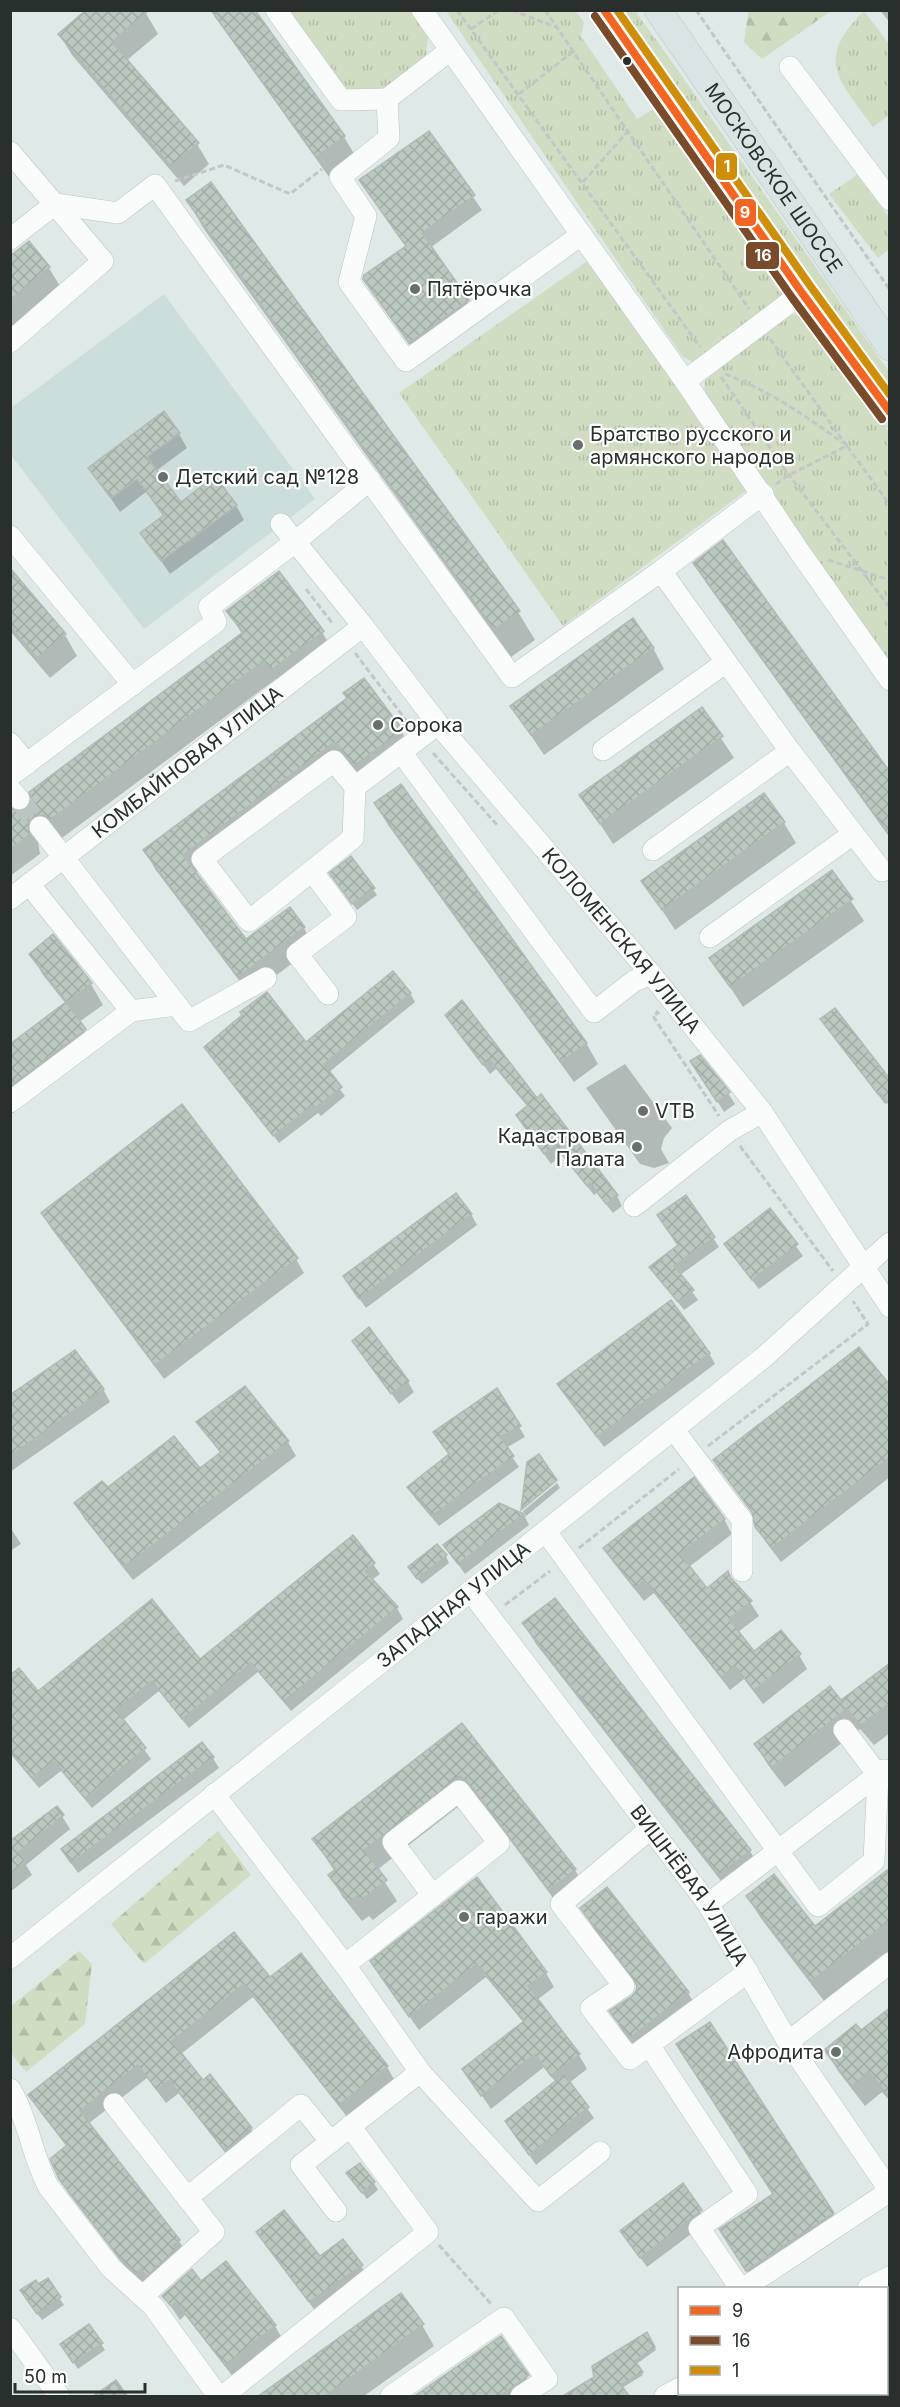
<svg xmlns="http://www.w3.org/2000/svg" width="900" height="2407" viewBox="0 0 900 2407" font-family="Inter,sans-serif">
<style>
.built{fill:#cbdedb}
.grass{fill:url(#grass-tufts)}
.forest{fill:url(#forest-firs)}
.shadow{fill:#0003}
.building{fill:url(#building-cross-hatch);stroke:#b2b9b7;stroke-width:1.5}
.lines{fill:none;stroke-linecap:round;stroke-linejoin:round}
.minor-tunnel{stroke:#bac4c2;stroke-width:21;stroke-dasharray:21 10;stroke-linecap:butt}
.minor-casing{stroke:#bec6c5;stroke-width:22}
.major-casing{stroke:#c1c5c4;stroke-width:28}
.path{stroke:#c4c7c7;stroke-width:3;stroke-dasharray:6 3;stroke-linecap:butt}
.minor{stroke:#fafcfb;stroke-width:21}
.major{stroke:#d9e4e5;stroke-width:27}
.bus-1-casing{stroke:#fff;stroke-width:12}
.bus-2-casing{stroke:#fff;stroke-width:12}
.bus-3-casing{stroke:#fff;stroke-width:12}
.bus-1{stroke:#f26522;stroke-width:8}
.bus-2{stroke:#7a4b2a;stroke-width:8}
.bus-3{stroke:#ce8e09;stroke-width:8}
.bus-dot{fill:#282f2d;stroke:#fff;stroke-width:2}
.poi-dot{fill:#68706e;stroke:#fff;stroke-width:2}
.labels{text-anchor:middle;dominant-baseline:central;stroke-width:4.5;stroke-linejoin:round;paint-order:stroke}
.street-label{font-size:20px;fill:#282f2d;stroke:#fff}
.poi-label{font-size:20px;fill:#282f2d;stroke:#fff;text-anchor:start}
.line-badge{stroke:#fff;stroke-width:2}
.badge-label{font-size:16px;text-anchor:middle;font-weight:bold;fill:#fff}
</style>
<defs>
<pattern id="grass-tufts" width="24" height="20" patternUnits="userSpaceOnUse" patternTransform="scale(1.5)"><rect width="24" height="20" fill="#d1ddc2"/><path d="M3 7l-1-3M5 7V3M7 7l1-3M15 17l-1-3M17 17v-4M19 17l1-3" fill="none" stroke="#b3bea7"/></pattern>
<pattern id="forest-firs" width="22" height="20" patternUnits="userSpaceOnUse" patternTransform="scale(1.5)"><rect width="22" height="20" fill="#d1ddc2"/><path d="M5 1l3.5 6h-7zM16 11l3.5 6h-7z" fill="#b3bea7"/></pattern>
<pattern id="building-cross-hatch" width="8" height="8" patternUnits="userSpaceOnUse" patternTransform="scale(1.5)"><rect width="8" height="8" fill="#bac8bf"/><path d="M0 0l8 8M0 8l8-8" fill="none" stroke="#a0aca4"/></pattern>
</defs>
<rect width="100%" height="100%" fill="#dfe9e7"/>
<path class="built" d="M164,294L315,499L144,629L11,455V408Z"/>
<path class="grass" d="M289,11H410L428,37L425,65L375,96L345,91Z
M446,11H575L584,22L581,36L637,119L654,109L770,268L780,284L782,295L773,306L696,364L682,356Z
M624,11H635L660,45L889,372V387Z
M864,11L889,44V115L873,127C839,80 814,60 864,11Z
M857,175L889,217V249L878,258L829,194Z
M589,260L750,488L563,626L399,393Z
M797,314L805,316L889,432V665L704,396L705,380L715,368L784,317Z"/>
<path class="forest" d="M752,11V10L831,11L762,59L744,42L748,13Z
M218,1831L251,1875L144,1964L111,1924Z
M79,1951L92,1964L85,2024L26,2072L11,2053V2006Z"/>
<path class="shadow" d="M144,10L158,34L126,61L197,144L209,164L184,186L72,55L60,35Z
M210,10H253L344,137L356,157L329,177Z
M880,10H890V23Z
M429,133L482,210L430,248L476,315L418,357L364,279L406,247L361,181Z
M188,201L518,612L535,640L511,657L204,229Z
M10,258L49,268L61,288L10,331Z
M179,434L187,448L156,471L181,504L236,505L244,520L170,574L142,533L164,517L146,492L120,512L90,468Z
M695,563L890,774V838L707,584Z
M10,571L65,635L77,656L50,678L10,631Z
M228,611L322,632L333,651L283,688L276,679L62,838L56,834L44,835L38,842L40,854L10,876V810L15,813L28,810L242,634Z
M653,648L664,669L544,755L512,707Z
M348,699L401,731L412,749L366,784L347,760L195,873L246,941L304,928L314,947L250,995L155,869L145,850Z
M702,709L734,758L613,844L581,795Z
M376,804L586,1043L598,1064L574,1082L388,825Z
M784,823L796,843L675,930L643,881Z
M832,872L864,921L743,1007L711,958Z
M335,880L373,889L377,895L357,910Z
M53,936L91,984L103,1005L79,1022L97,1050L10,1115V1046L66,1004L43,975L31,954Z
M410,993L415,1002L328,1073L345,1096L321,1116L318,1113L279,1143L206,1047L306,1044Z
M447,1016L536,1100L617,1196L622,1206L613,1213L597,1193L594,1195L562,1155L551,1164L524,1126L528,1107L496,1069L490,1074Z
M822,1020L890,1082V1106L887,1103L885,1104Z
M625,1064L672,1128L664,1138L661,1149L669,1163L654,1168L640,1164L586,1088Z
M699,1072L728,1093L735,1104L724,1112Z
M686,1197L719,1247L680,1275L698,1300L684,1310L651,1268L679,1246Z
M770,1210L803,1256L759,1289L732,1255Z
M43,1214L296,1259L304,1273L164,1379L51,1228Z
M471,1214L477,1225L366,1308L351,1287Z
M354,1341L408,1382L414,1392L399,1404Z
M709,1353L715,1364L604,1447L559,1385Z
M890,1388V1477L781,1562L765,1541L756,1526L754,1516L715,1461Z
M103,1389L110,1402L10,1472V1397Z
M497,1390L525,1437L506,1448L519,1467L439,1526L415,1498L409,1487L450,1455L441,1443Z
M198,1423L288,1442L296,1456L133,1580L84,1518L76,1504L108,1489L199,1470L221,1454Z
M557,1483L560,1488L525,1517L529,1525L465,1574L445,1546L499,1504L526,1516L523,1511Z
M724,1519L732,1534L689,1567L706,1590L733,1582L750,1602L759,1616L738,1632L754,1653L799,1655L807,1669L763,1704L744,1679L730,1690L654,1593L644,1601L613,1562L605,1548Z
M10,1527L21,1544L10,1551Z
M446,1556L449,1563L422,1584L413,1574Z
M373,1564L380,1574L372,1580L397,1608L403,1619L291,1711L258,1672L189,1728L159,1691L123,1720L151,1759L92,1808L61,1771L39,1788L10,1753V1677L38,1693L200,1661Z
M555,1600L750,1851L762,1872L732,1895L536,1644L524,1623Z
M890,1665V1733L874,1745L860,1729L785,1787L768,1765L756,1745L841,1702Z
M462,1725L575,1870L587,1891L562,1910L483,1804L472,1796L377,1870L397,1901L373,1920L369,1916L362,1921L342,1896L330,1875L335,1872L314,1840Z
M213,1758L219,1768L78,1873L69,1860Z
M57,1808L70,1829L26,1865L32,1875L10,1892V1843Z
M890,1870V1950L824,2001L760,1917L748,1897L815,1928Z
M477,1879L546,1973L554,1987L537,2000L579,2055L587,2069L569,2083L594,2118L536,2165L506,2121L556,2083L544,2067L491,2109L464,2070L524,2023L486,1977L419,2030L380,1976Z
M582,1908L688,1993L700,2013L643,2057L623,2032L611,2012L633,1997L638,1988L594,1929Z
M233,1934L270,1979L387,2067L395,2081L348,2118L253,1997L181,2054L203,2083L210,2076L251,2129L259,2143L234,2164L179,2093L166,2103L147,2078L88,2124L179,2241L187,2254L144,2286L130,2273L69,2194L60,2179L67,2147L38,2109L30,2095Z
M890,2010V2101L882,2092L865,2106L838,2071L826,2051L860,2032Z
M678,2045L833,2214L845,2234L763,2288H758L733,2250L774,2196Z
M348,2174L374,2183L378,2190L367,2199Z
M682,2185L707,2222L647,2267L629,2242Z
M258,2232L319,2259L361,2266L368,2276L316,2312Z
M226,2263L275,2326L283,2340L234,2378L185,2315L180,2320L164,2296L200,2283Z
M47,2280L64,2305L42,2320L26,2298Z
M887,2318L890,2321V2396H760L764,2394H886Z
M422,2325L434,2346L364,2396H260Z
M647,2335L656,2350L635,2365L643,2375L622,2388L596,2378Z
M500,2338L539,2396H415Z
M101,2344L105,2350L78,2369L66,2351Z"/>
<path class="building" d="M86,10H149L112,42L199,143L171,166L58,34Z
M211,10H255L345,136L316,157Z
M429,131L475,195L422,233L469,300L409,343L363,279L364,275L406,246L359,180Z
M211,182L520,611L494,630L186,200Z
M29,241L50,267L10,300V256Z
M164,411L180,433L147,457L181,502L215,476L237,505L161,561L140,533L164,515L137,479L111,498L88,468Z
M723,540L890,772V836L693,563Z
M10,568L66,634L37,658L10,626Z
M279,571L324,631L271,670L264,661L50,820L44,815L33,817L28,823L30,835L10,849V808L21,812L27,809L31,802L29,792L243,632L226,611Z
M633,618L654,648L531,735L510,706Z
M364,678L403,730L354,766L335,742L183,855L246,939L290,907L305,927L238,977L143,850L347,698L343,693Z
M702,707L723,736L600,824L579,795Z
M401,784L587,1043L561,1062L374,803Z
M764,793L785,822L662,910L641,881Z
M351,856L375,888L352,904L329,873Z
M832,870L853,899L730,987L709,958Z
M53,934L92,983L67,1002L29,954Z
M393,971L411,993L324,1064L342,1087L315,1108L313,1105L273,1136L204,1047L242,1015L240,1012L267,992L306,1042Z
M462,1000L537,1098L541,1094L618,1195L606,1204L590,1183L587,1186L555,1146L544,1154L516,1115L528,1105L490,1060L483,1065L445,1015Z
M66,1002L86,1029L10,1086V1044Z
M835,1008L890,1079V1105L880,1093L878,1094L820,1019Z
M700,1055L730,1092L717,1102L690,1061Z
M182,1104L298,1258L155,1365L41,1213Z
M456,1193L472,1214L359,1299L343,1276Z
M686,1195L715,1237L674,1266L694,1290L678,1302L649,1267L678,1245L657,1215Z
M770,1208L798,1244L752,1280L724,1244Z
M671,1300L710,1353L597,1437L557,1384Z
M369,1327L409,1381L391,1394L352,1341Z
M859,1347L890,1385V1457L772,1548L755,1527L752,1512L713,1460Z
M75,1350L104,1389L10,1456V1395Z
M245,1386L289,1441L124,1567L74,1503L102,1481L108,1487L174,1436L200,1468L221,1452L196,1422Z
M497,1388L521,1426L500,1437L514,1456L432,1516L407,1487L449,1454L433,1432Z
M539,1454L557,1480L521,1510L527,1462Z
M694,1477L725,1519L680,1554L707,1588L728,1571L731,1578L752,1601L729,1619L754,1651L781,1630L801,1654L754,1690L735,1666L721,1677L645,1580L635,1588L603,1548Z
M499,1503L524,1514L458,1564L443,1545Z
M353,1535L375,1563L365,1571L398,1607L284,1701L251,1663L182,1719L152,1681L116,1710L146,1748L85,1798L54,1761L32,1778L10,1752V1675L19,1668L38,1691L152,1599L200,1659Z
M437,1544L447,1555L417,1579L408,1567Z
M555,1598L751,1850L719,1875L522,1623Z
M890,1663V1703L861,1725L847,1709L772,1767L754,1744L830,1686L841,1700Z
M462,1723L576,1869L549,1890L469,1783L460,1776L364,1850L387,1880L360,1901L357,1896L349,1902L328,1875L336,1869L312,1839Z
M202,1742L214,1757L71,1863L61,1849Z
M57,1806L64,1815L19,1852L26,1862L10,1874V1841Z
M890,1868V1920L812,1981L746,1896L774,1874L815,1926Z
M477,1877L547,1972L528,1986L580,2054L551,2076L535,2054L481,2096L462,2069L524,2021L477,1964L409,2017L370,1961Z
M607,1887L689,1992L630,2038L609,2011L632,1996L636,1991L637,1984L580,1908Z
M234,1932L270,1977L301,1953L388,2066L339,2105L244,1984L172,2041L203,2080L210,2074L252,2128L225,2151L169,2080L157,2090L138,2065L80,2111L180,2240L173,2245L176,2249L147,2276L141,2269L136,2273L120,2259L59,2179L50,2159L67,2145L28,2095Z
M890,2008V2098L869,2072L852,2086L824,2050L856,2024L861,2030Z
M710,2022L834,2213L746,2271L719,2229L773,2194L676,2044Z
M564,2074L589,2107L529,2155L505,2121Z
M360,2163L375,2182L362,2193L346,2173Z
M683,2183L702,2210L640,2258L620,2231Z
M284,2210L320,2256L343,2239L363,2265L309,2302L256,2232Z
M226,2261L276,2325L225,2365L176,2302L171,2306L162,2296L192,2269L201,2281Z
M48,2278L61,2297L37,2314L20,2290L36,2280L38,2284Z
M401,2293L424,2324L324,2397H257Z
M89,2324L103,2343L73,2363L60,2344Z
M647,2332L655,2347L635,2361L643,2372L621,2385L630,2397H561L594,2377L592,2366Z
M501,2336L529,2375L498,2397H413Z
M116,2380L128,2397H92Z"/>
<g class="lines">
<path class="minor-tunnel" d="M19,799L40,827"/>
<g class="minor-casing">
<g id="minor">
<path d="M276,10L341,100L387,99"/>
<path d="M422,10L685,381L799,551L890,680"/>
<path d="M449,51L387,99L389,138L340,177L366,216L349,282L406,361L581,235"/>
<path d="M790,67L890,200"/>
<path d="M10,152L103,261L10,342"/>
<path d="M10,239L55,204L118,213L155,185L512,677L661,571"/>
<path d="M685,381L802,293"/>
<path d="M763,494L661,571L790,751L882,871"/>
<path id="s1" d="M281,524L363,626L438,724L651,974L762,1112L890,1307"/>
<path d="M10,536L133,685"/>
<path d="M10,743L27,764"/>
<path d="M603,750L725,663"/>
<path d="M401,752L594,1012L634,981L651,974"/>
<path d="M334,761L355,787L353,838L249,921L202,859Z"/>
<path d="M10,776L216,622L209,607L295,542L370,480"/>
<path d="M355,787L438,724"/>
<path d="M10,789L19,799"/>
<path d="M40,827L189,1021L266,978"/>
<path d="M653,850L790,751"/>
<path d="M312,871L346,917L297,954L328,994"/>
<path id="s2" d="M10,899L363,626"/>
<path d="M710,937L853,834"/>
<path d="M131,1011L177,1005"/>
<path d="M10,1102L131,1011L29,884"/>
<path d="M634,1206L729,1131L762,1112"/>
<path d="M674,1430L742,1520V1571"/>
<path d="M546,1532L818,1906L874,1861L878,1775L844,1730"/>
<path id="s3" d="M471,1592L708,1904L788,2042L890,2191L744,2288"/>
<path d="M214,1794L345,1965L499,1843L459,1791L393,1842L433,1896"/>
<path d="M708,1904L884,1770"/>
<path id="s4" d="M10,1958L764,1357L890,1243"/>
<path d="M788,2042L890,1963"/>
<path d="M649,2045L630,2059L591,2008L624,1986L561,1904L651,1828"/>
<path d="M420,2072L538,2201L600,2152"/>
<path d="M10,2089C28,2119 32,2155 48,2186L111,2268L153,2306L218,2396"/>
<path d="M114,2104L214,2232L143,2296"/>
<path d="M187,2198L301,2105L331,2142"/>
<path d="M336,2211L301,2165L420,2072L345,1965"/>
<path d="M740,2288L699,2228L747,2194L649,2045L748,1972"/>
<path d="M868,2288L890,2277"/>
<path d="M10,2328L59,2396"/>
<path d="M223,2396L428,2232L350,2126"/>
<path d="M391,2396L504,2318L547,2379L521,2396"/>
<path d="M665,2396L680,2388"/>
</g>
</g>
<g class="major-casing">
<g id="major">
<path d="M604,10L802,293L890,413"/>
<path id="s5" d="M658,10L890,347"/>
</g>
</g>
<path class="path" d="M457,10L700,347
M512,10L555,27
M545,10L749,309
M696,10L890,290
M471,29L499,10
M519,94L574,51
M175,181L224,165L290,194L322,169
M583,182L629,130
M770,339L847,446
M725,374C768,390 806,416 843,443
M721,377L789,475L890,608
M776,484L789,475L847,446L890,505
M828,560L890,580
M306,589L333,624
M355,653L409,724
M433,753L498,826
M656,1011L658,1013L653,1016L719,1116
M740,1146L833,1271
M708,1446L868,1324L853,1301
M579,1548L679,1469
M505,1605L550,1571
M439,2245L492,2305"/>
<use href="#minor" class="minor"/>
<use href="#major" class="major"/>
<g class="bus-1-casing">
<path id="bus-1" d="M604,10L802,293L890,412"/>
</g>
<g class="bus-2-casing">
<path id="bus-2" d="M595,16L793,299L882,419"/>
</g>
<g class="bus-3-casing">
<path id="bus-3" d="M617,10L811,287L890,395"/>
</g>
<use href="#bus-1" class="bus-1"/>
<use href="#bus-2" class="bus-2"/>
<use href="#bus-3" class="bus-3"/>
</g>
<circle class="bus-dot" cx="627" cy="61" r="5"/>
<g class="poi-dot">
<circle cx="415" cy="289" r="6"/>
<circle cx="578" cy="445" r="6"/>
<circle cx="163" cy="477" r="6"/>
<circle cx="378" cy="725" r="6"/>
<circle cx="643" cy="1111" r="6"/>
<circle cx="637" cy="1147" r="6"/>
<circle cx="464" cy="1917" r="6"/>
<circle cx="836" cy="2052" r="6"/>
</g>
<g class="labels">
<g class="street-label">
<text stroke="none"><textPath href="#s5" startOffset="204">МОСКОВСКОЕ ШОССЕ</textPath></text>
<text stroke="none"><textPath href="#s2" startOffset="224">КОМБАЙНОВАЯ УЛИЦА</textPath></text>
<text stroke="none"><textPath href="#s1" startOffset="538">КОЛОМЕНСКАЯ УЛИЦА</textPath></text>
<text stroke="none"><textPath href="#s4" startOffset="567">ЗАПАДНАЯ УЛИЦА</textPath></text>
<text stroke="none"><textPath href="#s3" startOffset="366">ВИШНЁВАЯ УЛИЦА</textPath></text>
</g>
<g class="poi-label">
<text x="427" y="289">Пятёрочка</text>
<text x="590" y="434">Братство русского и<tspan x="590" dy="23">армянского народов</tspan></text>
<text x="175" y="477">Детский сад №128</text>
<text x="390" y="725">Сорока</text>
<text x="655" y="1111">VTB</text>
<text x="625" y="1136" text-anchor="end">Кадастровая<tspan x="625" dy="23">Палата</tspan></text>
<text x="476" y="1917">гаражи</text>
<text x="824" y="2052" text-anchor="end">Афродита</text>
</g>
</g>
<g class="line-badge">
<rect x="715" y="152" width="23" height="29" rx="6" fill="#ce8e09"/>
<rect x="734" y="198" width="23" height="29" rx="6" fill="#f26522"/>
<rect x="745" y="241" width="35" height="29" rx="6" fill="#7a4b2a"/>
</g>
<g class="badge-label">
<text x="727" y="172">1</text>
<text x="745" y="218">9</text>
<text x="763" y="261">16</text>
</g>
<rect width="900" height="2407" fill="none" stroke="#282f2d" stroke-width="24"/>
<rect x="678" y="2287" width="210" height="108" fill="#ffffff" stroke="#a9acab" stroke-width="1.5"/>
<rect x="690" y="2306" width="30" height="9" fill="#f26522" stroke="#a9acab" stroke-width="1.5"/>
<text x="732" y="2317" font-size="18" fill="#282f2d">9</text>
<rect x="690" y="2336" width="30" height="9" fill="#7a4b2a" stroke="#a9acab" stroke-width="1.5"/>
<text x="732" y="2347" font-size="18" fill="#282f2d">16</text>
<rect x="690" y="2366" width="30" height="9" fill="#ce8e09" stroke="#a9acab" stroke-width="1.5"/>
<text x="732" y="2377" font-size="18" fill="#282f2d">1</text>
<path d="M15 2383v9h130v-9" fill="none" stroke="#282f2d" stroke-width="3"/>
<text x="24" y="2383" font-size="18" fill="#282f2d" stroke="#ffffff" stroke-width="4.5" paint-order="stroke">50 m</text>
</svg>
